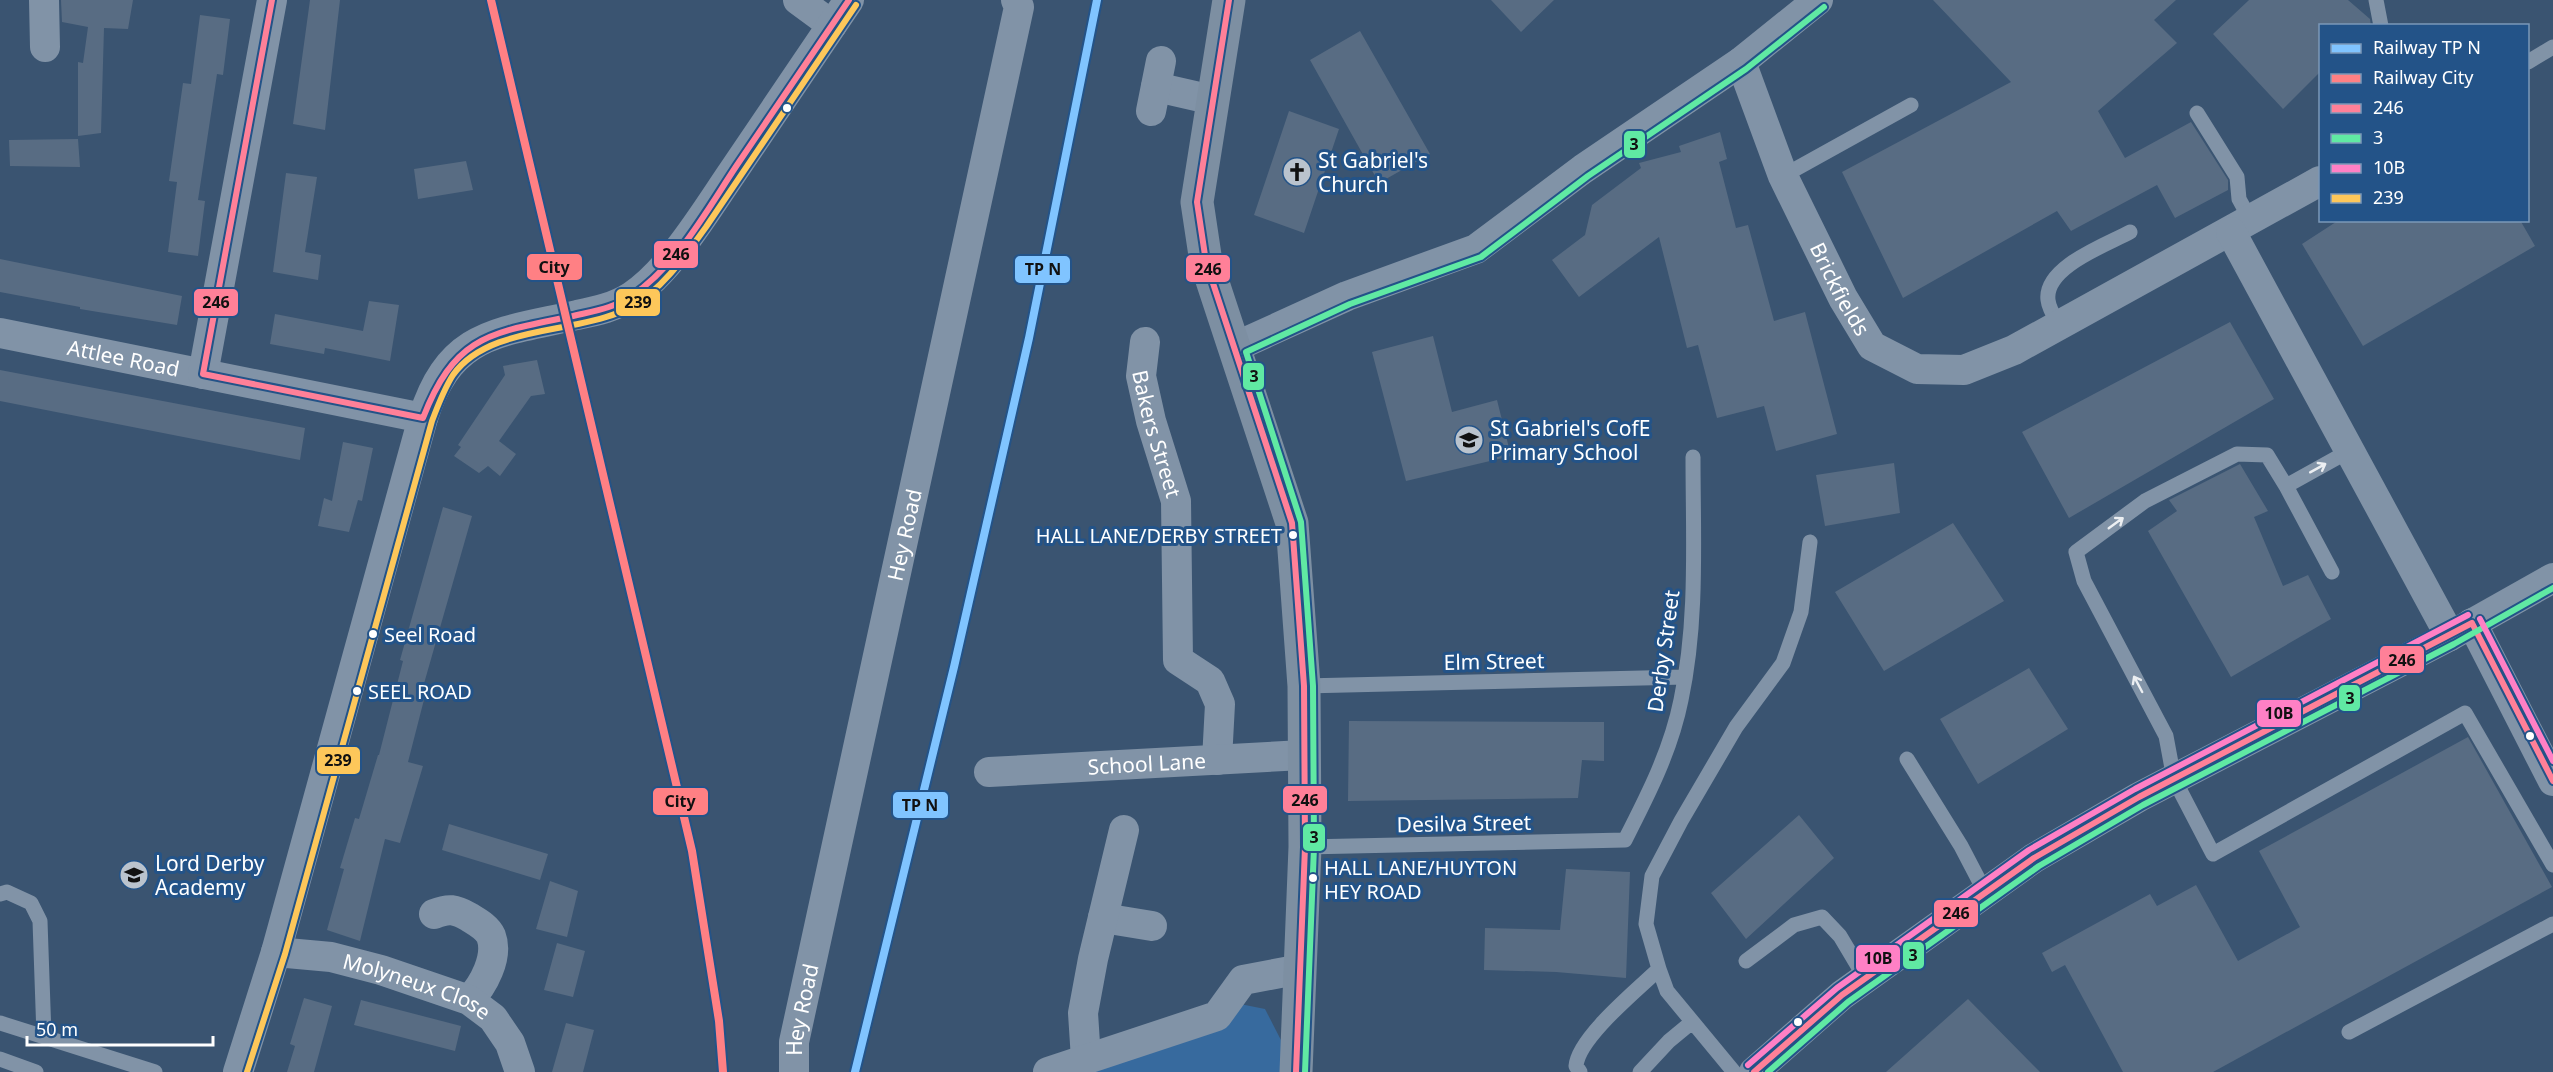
<svg xmlns="http://www.w3.org/2000/svg" width="2553" height="1072" viewBox="0 0 2553 1072" font-family="'Noto Sans',sans-serif">
<style>
.green{fill:#376a9e}
.building{fill:#586c83}
.lines{fill:none;stroke-linecap:round;stroke-linejoin:round}
.lane{stroke:#8193a7;stroke-width:15}
.street{stroke:#8193a7;stroke-width:30}
.secondary{stroke:#7d8fa2;stroke-width:33}
.bus-1-casing{stroke:#235388;stroke-width:10}
.bus-2-casing{stroke:#235388;stroke-width:10}
.bus-3-casing{stroke:#235388;stroke-width:10}
.bus-4-casing{stroke:#235388;stroke-width:10}
.bus-1{stroke:#ff8098;stroke-width:6}
.bus-2{stroke:#60e9a3;stroke-width:6}
.bus-3{stroke:#ff80c5;stroke-width:6}
.bus-4{stroke:#fdc75a;stroke-width:6}
.rail-1-casing{stroke:#235388;stroke-width:12}
.rail-2-casing{stroke:#235388;stroke-width:12}
.rail-1{stroke:#80c4ff;stroke-width:8}
.rail-2{stroke:#ff8084;stroke-width:8}
.oneway{stroke:#eceff2}
.bus-dot{fill:#fff;stroke:#235388;stroke-width:2}
.labels{text-anchor:middle;dominant-baseline:central;stroke-width:6;stroke-linejoin:round;paint-order:stroke}
.bus-label{font-size:20px;fill:#fff;stroke:#235388;text-anchor:start}
.poi-label{font-size:21px;fill:#fff;stroke:#235388;text-anchor:start}
.street-label{font-size:21px;fill:#fff;stroke:#235388}
.line-badge{stroke:#235388;stroke-width:2}
.pale-badge-label{font-size:16px;text-anchor:middle;font-weight:bold;fill:#111}
</style>
<rect width="100%" height="100%" fill="#3a5471"/>
<path class="green" d="M1240,1004L1265,1009L1283,1044L1281,1072H1089Z"/>
<path class="building" d="M61,0H133L128,29L104,28L101,133L78,136V62L83,63L88,27L62,22Z
M310,0H340L325,130L293,124Z
M1491,0H1554L1521,32Z
M1933,0H2176L2154,20L2177,43L2098,111L2125,158L2191,122L2228,180V190L2175,218L2157,185L2071,231L2057,211L1903,298L1842,172L2011,82Z
M2249,0H2348L2370,19L2371,26H2320V72L2283,109L2213,34Z
M200,15L230,19L223,75L217,74L198,200L205,201L198,256L168,252L177,182L169,181L183,83L191,84Z
M1360,31L1430,154L1379,183L1310,60Z
M1289,111L1339,129L1304,233L1254,215Z
M1720,132L1727,159L1719,162L1736,228L1748,225L1774,321L1805,312L1837,434L1776,451L1764,406L1717,418L1698,345L1687,348L1659,237L1579,297L1552,260L1585,235L1592,205L1641,168L1639,163L1681,152L1679,146Z
M78,139L80,167L10,166L9,140Z
M466,161L473,190L418,199L414,169Z
M286,173L317,177L305,252L321,255L318,280L273,272Z
M2339,220H2520L2535,246L2363,346L2302,244Z
M0,259L182,296L177,325L80,309V307L0,292Z
M369,301L399,305L390,361L325,348L324,354L270,344L275,314L363,331Z
M2230,322L2274,399L2069,518L2022,432Z
M1433,336L1452,412L1497,400L1511,456L1406,481L1372,352Z
M537,360L545,394L531,396L499,441L516,454L500,476L488,466L479,473L454,456L461,447L458,445L505,375L503,366Z
M0,370L305,428L300,460L0,401Z
M343,442L373,448L362,501L358,500L349,532L318,526L324,498L332,501Z
M1894,463L1900,513L1825,526L1816,475Z
M2240,464L2268,511L2254,517L2283,586L2308,575L2331,619L2231,677L2148,531L2177,511L2169,500Z
M443,507L472,516L423,687L427,688L408,762L423,766L400,843L385,839L360,941L327,930L344,869L340,868L355,818L359,819L378,755H379L403,661L400,660Z
M1953,523L2004,601L1884,671L1835,592Z
M2029,668L2068,729L1978,784L1940,719Z
M1349,721L1604,722V761L1582,760L1578,798L1348,801Z
M2468,737L2552,887L2213,1072H2123L2065,965L2052,972L2042,953L2150,894L2157,906L2196,885L2238,961L2300,927L2259,851Z
M1799,815L1834,858L1746,939L1711,893Z
M449,824L548,854L540,880L442,850Z
M1566,869L1630,872L1626,978L1556,972L1484,970L1485,928L1560,930Z
M550,881L578,891L567,937L536,929Z
M557,943L585,951L573,997L544,990Z
M304,998L332,1006L314,1072H287L295,1046L290,1044Z
M1968,999L2040,1072H1886Z
M361,1000L461,1026L455,1051L354,1025Z
M566,1023L594,1030L583,1072H552Z"/>
<g class="lines">
<path class="lane" d="M2376,0L2381,26
M2528,62L2553,47
M2197,113L2237,177L2239,199L2251,221
M1783,176L1911,105
M2059,325C2055,318 2049,309 2048,300C2044,267 2106,245 2130,232
M2286,486L2349,451
M2332,572L2286,486L2267,455L2237,454L2145,501L2076,552L2084,581L2166,736L2174,779L2213,854L2465,713L2553,865
M1304,686L1685,677
M1907,759L1961,846L1985,892
M1305,847L1625,840C1648,795 1671,750 1681,700C1698,620 1693,538 1693,457
M0,894L7,892L31,903L40,921L44,1036
M1746,961L1794,925L1822,917L1840,936L1865,978
M0,1023L155,1072
M2349,1032L2553,924
M0,1059L36,1072
M1580,1072L1576,1066C1578,1038 1637,990 1659,969
M1640,1072L1669,1041L1692,1022
M1734,1072L1667,991L1659,969L1646,924L1652,876L1681,821L1736,727L1783,663L1801,612L1810,542"/>
<g class="street">
<path d="M44,0L45,47"/>
<path d="M798,0L832,25"/>
<path id="s1" d="M1741,62L1783,176L1843,298L1872,346L1917,369L1964,370L2014,350L2320,181"/>
<path d="M1156,87L1213,100"/>
<path d="M1151,111L1161,61"/>
<path d="M2231,232L2450,636"/>
<path id="s2" d="M0,333L423,418"/>
<path id="s3" d="M1145,342L1141,376L1151,421L1176,501L1178,660L1210,681L1220,704L1217,760"/>
<path d="M1235,347L1347,296L1476,249L1583,169L1741,62L1818,0"/>
<path d="M203,374L272,0"/>
<path d="M2472,623L2553,781"/>
<path id="s4" d="M989,772L1303,755"/>
<path d="M434,914C449,908 455,909 469,917C477,922 487,927 491,936C499,957 483,986 469,1000"/>
<path d="M1103,918L1152,926"/>
<path id="s5" d="M276,952L331,957L381,970L469,1000L493,1018L510,1043L520,1072"/>
<path d="M1086,1059L1083,1013L1093,959L1124,830"/>
<path d="M238,1072L276,952L423,418C450,331 499,333 577,315C597,311 615,307 632,296C670,271 706,211 732,173C771,115 810,58 849,0"/>
<path id="s6" d="M794,1072V1042L1019,7L1016,0"/>
<path d="M1048,1072L1217,1016L1243,980L1301,969"/>
<path d="M1754,1072L1842,995L2034,858L2139,797L2450,636L2553,578"/>
</g>
<path class="secondary" d="M1229,0L1197,202L1206,262L1292,523L1304,686L1305,847L1296,1072"/>
<g class="bus-1-casing">
<path id="bus-1" d="M272,0L203,374L423,418C456,333 492,333 573,316C594,311 615,308 633,295C678,264 707,210 737,165C774,110 812,55 849,0
M1229,0L1197,202L1206,262L1292,523L1304,686L1305,847L1296,1072
M1754,1072L1842,995L2034,858L2139,797L2472,623L2553,781"/>
</g>
<g class="bus-2-casing">
<path id="bus-2" d="M1305,1072L1314,847L1313,686L1301,522L1246,352L1350,304L1481,257L1588,176L1746,69L1824,7
M1768,1072L1848,1002L2039,866L2143,805L2454,644L2553,588"/>
</g>
<g class="bus-3-casing">
<path id="bus-3" d="M2480,619L2553,761
M1748,1065L1837,988L2029,850L2135,789L2468,615"/>
</g>
<g class="bus-4-casing">
<path id="bus-4" d="M247,1072L285,954L432,421C438,405 444,389 453,375C480,337 537,333 578,324C596,320 614,316 631,307C663,289 685,256 706,227L856,5"/>
</g>
<use href="#bus-1" class="bus-1"/>
<use href="#bus-2" class="bus-2"/>
<use href="#bus-3" class="bus-3"/>
<use href="#bus-4" class="bus-4"/>
<g class="rail-1-casing">
<path id="rail-1" d="M855,1072L954,667L1029,338L1097,0"/>
</g>
<g class="rail-2-casing">
<path id="rail-2" d="M491,0L692,851L719,1021L723,1072"/>
</g>
<use href="#rail-1" class="rail-1"/>
<use href="#rail-2" class="rail-2"/>
</g>
<defs><path id="oneway-shaft" d="M-6 0H5M1.5-3L5.5 0L1.5 3" fill="none" stroke-width="1.6" stroke-linecap="round" stroke-linejoin="round" transform="scale(1.5)"/></defs>
<g class="oneway">
<use href="#oneway-shaft" transform="translate(2318 468) rotate(-29)"/>
<use href="#oneway-shaft" transform="translate(2116 523) rotate(-36)"/>
<use href="#oneway-shaft" transform="translate(2138 684) rotate(-118)"/>
</g>
<defs>
<g id="church-disc" transform="scale(1.5)"><circle r="9.5" fill="#bac3cd" stroke="#235388"/><path d="M-1.2-6h2.4v3.5h3.3v2.4h-3.3V6h-2.4V-.1h-3.3v-2.4h3.3Z" fill="#111"/></g>
<g id="school-disc" transform="scale(1.5)"><circle r="9.5" fill="#bac3cd" stroke="#235388"/><path d="M0-5L7-2L0 1L-7-2ZM-4 1L0 2.5L4 1V4Q0 6-4 4Z" fill="#111"/></g>
</defs>
<g fill-rule="evenodd">
<use href="#church-disc" x="1297" y="172"/>
<use href="#school-disc" x="1469" y="440"/>
<use href="#school-disc" x="134" y="875"/>
</g>
<g class="bus-dot">
<circle cx="787" cy="108" r="5"/>
<circle cx="1293" cy="535" r="5"/>
<circle cx="373" cy="634" r="5"/>
<circle cx="357" cy="691" r="5"/>
<circle cx="2530" cy="736" r="5"/>
<circle cx="1313" cy="878" r="5"/>
<circle cx="1798" cy="1022" r="5"/>
</g>
<g class="labels">
<g class="bus-label">
<text x="1282" y="535" text-anchor="end">HALL LANE/DERBY STREET</text>
<text x="384" y="634">Seel Road</text>
<text x="368" y="691">SEEL ROAD</text>
<text x="1324" y="867">HALL LANE/HUYTON<tspan x="1324" dy="24">HEY ROAD</tspan></text>
</g>
<g class="poi-label">
<text x="1318" y="160">St Gabriel's<tspan x="1318" dy="24">Church</tspan></text>
<text x="1490" y="428">St Gabriel's CofE<tspan x="1490" dy="24">Primary School</tspan></text>
<text x="155" y="863">Lord Derby<tspan x="155" dy="24">Academy</tspan></text>
</g>
<g class="street-label">
<text stroke="none"><textPath href="#s1" startOffset="248">Brickfields</textPath></text>
<text stroke="none"><textPath href="#s2" startOffset="126">Attlee Road</textPath></text>
<text stroke="none"><textPath href="#s3" startOffset="94">Bakers Street</textPath></text>
<text stroke="none"><textPath href="#s6" startOffset="549">Hey Road</textPath></text>
<text transform="translate(1663 651) rotate(-82)">Derby Street</text>
<text transform="translate(1494 661) rotate(-1)">Elm Street</text>
<text stroke="none"><textPath href="#s4" startOffset="158">School Lane</textPath></text>
<text transform="translate(1464 823) rotate(-1)">Desilva Street</text>
<text stroke="none"><textPath href="#s5" startOffset="146">Molyneux Close</textPath></text>
<text stroke="none"><textPath href="#s6" startOffset="63">Hey Road</textPath></text>
</g>
</g>
<g class="line-badge">
<rect x="1623" y="130" width="23" height="29" rx="6" fill="#60e9a3"/>
<rect x="653" y="240" width="46" height="29" rx="6" fill="#ff8098"/>
<rect x="526" y="253" width="57" height="28" rx="6" fill="#ff8084"/>
<rect x="1185" y="254" width="46" height="29" rx="6" fill="#ff8098"/>
<rect x="1014" y="255" width="57" height="29" rx="6" fill="#80c4ff"/>
<rect x="193" y="288" width="46" height="29" rx="6" fill="#ff8098"/>
<rect x="615" y="288" width="46" height="29" rx="6" fill="#fdc75a"/>
<rect x="1242" y="362" width="23" height="29" rx="6" fill="#60e9a3"/>
<rect x="2379" y="645" width="46" height="29" rx="6" fill="#ff8098"/>
<rect x="2338" y="684" width="23" height="28" rx="6" fill="#60e9a3"/>
<rect x="2256" y="699" width="46" height="29" rx="6" fill="#ff80c5"/>
<rect x="316" y="746" width="45" height="29" rx="6" fill="#fdc75a"/>
<rect x="1282" y="785" width="46" height="29" rx="6" fill="#ff8098"/>
<rect x="652" y="787" width="57" height="29" rx="6" fill="#ff8084"/>
<rect x="892" y="791" width="57" height="28" rx="6" fill="#80c4ff"/>
<rect x="1302" y="823" width="24" height="29" rx="6" fill="#60e9a3"/>
<rect x="1933" y="899" width="46" height="29" rx="6" fill="#ff8098"/>
<rect x="1902" y="941" width="23" height="29" rx="6" fill="#60e9a3"/>
<rect x="1855" y="944" width="46" height="29" rx="6" fill="#ff80c5"/>
</g>
<g class="pale-badge-label">
<text x="1634" y="150">3</text>
<text x="676" y="260">246</text>
<text x="554" y="273">City</text>
<text x="1208" y="275">246</text>
<text x="1043" y="275">TP N</text>
<text x="216" y="308">246</text>
<text x="638" y="308">239</text>
<text x="1254" y="382">3</text>
<text x="2402" y="666">246</text>
<text x="2350" y="704">3</text>
<text x="2279" y="719">10B</text>
<text x="338" y="766">239</text>
<text x="1305" y="806">246</text>
<text x="680" y="807">City</text>
<text x="920" y="811">TP N</text>
<text x="1314" y="843">3</text>
<text x="1956" y="919">246</text>
<text x="1913" y="961">3</text>
<text x="1878" y="964">10B</text>
</g>
<rect x="2319" y="24" width="210" height="198" fill="#235388" stroke="#7b98b8" stroke-width="1.5"/>
<rect x="2331" y="44" width="30" height="9" fill="#80c4ff" stroke="#7b98b8" stroke-width="1.5"/>
<text x="2373" y="54" font-size="18" fill="#ffffff">Railway TP N</text>
<rect x="2331" y="74" width="30" height="9" fill="#ff8084" stroke="#7b98b8" stroke-width="1.5"/>
<text x="2373" y="84" font-size="18" fill="#ffffff">Railway City</text>
<rect x="2331" y="104" width="30" height="9" fill="#ff8098" stroke="#7b98b8" stroke-width="1.5"/>
<text x="2373" y="114" font-size="18" fill="#ffffff">246</text>
<rect x="2331" y="134" width="30" height="9" fill="#60e9a3" stroke="#7b98b8" stroke-width="1.5"/>
<text x="2373" y="144" font-size="18" fill="#ffffff">3</text>
<rect x="2331" y="164" width="30" height="9" fill="#ff80c5" stroke="#7b98b8" stroke-width="1.5"/>
<text x="2373" y="174" font-size="18" fill="#ffffff">10B</text>
<rect x="2331" y="194" width="30" height="9" fill="#fdc75a" stroke="#7b98b8" stroke-width="1.5"/>
<text x="2373" y="204" font-size="18" fill="#ffffff">239</text>
<path d="M27 1036v9h186v-9" fill="none" stroke="#ffffff" stroke-width="3"/>
<text x="36" y="1036" font-size="18" fill="#ffffff" stroke="#235388" stroke-width="4.5" paint-order="stroke">50 m</text>
</svg>
